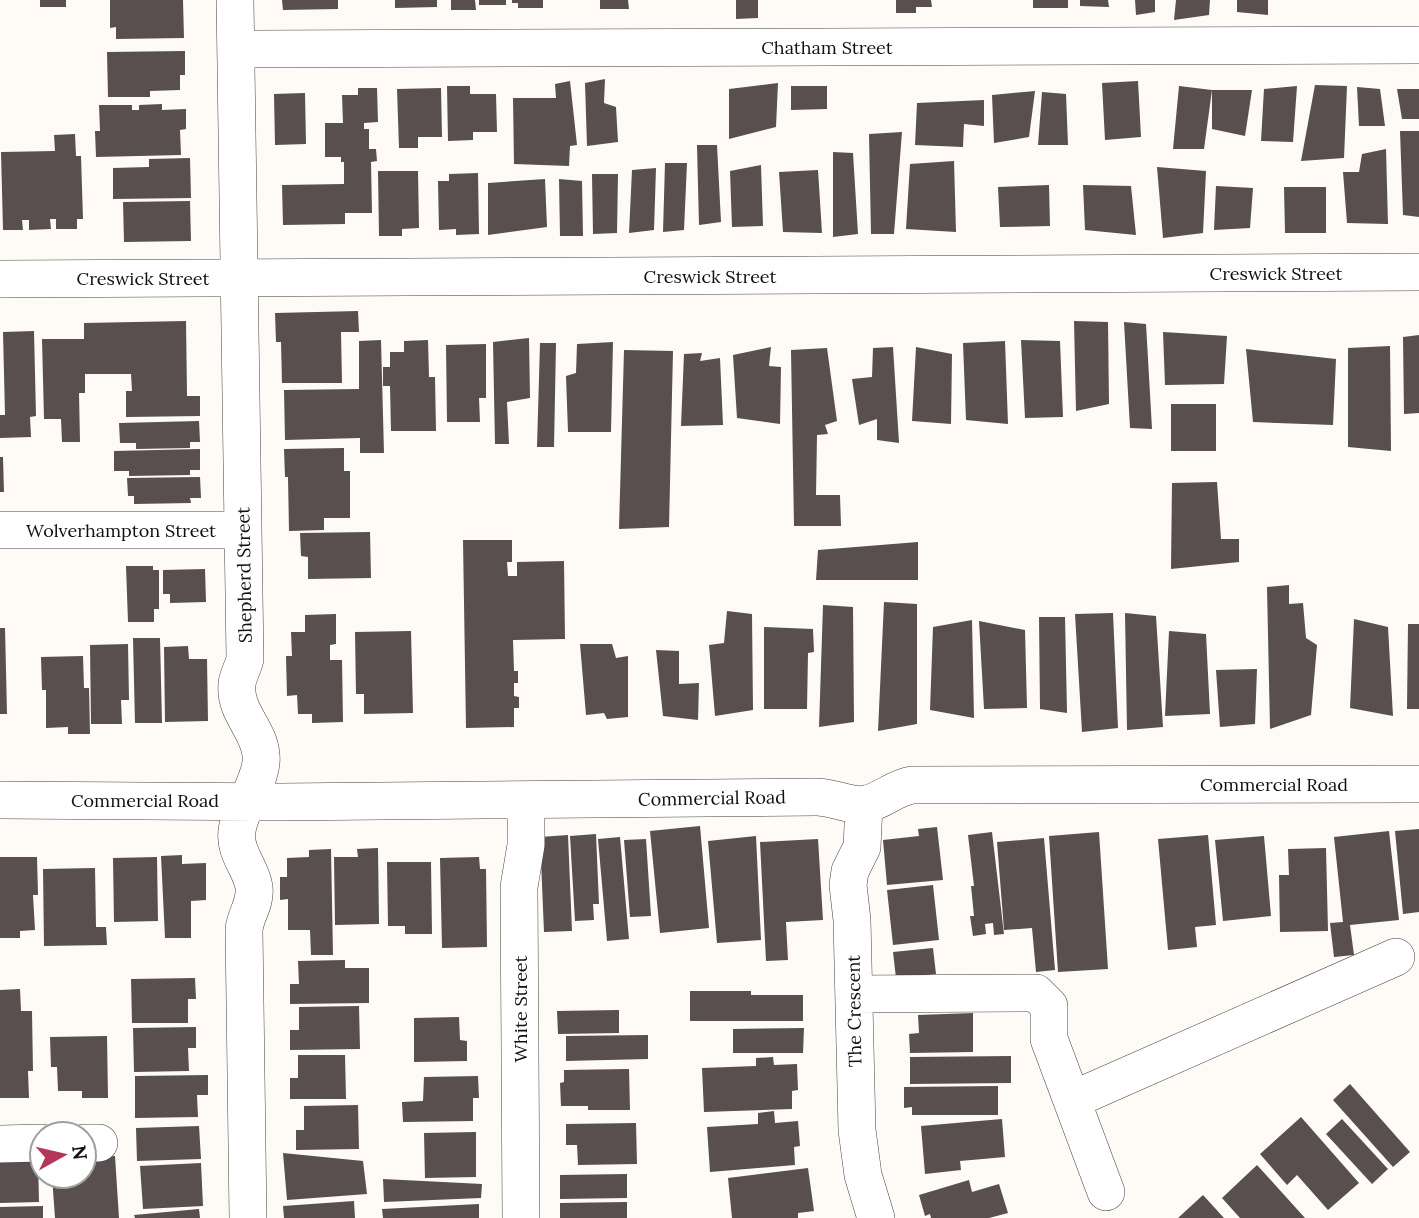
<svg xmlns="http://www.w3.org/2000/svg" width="1419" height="1218" viewBox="0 0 1419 1218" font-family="Lora,serif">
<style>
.building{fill:#584f4e}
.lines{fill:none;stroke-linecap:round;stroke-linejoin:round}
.minor-casing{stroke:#434343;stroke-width:38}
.minor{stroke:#fff;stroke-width:37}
.labels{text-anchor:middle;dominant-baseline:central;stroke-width:7;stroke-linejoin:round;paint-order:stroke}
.street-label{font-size:18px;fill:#101010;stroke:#fff}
</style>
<rect width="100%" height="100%" fill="#fefaf5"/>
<path class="building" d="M40,0H66V7H40Z
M110,0H183L184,38L116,39V27L110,28Z
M282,0H338V9L283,10Z
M395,0H437V7L395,8Z
M451,0H475L476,10H451Z
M479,0H506V5H479Z
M512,0H543V8H518V3H512Z
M600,0H628L629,9H600Z
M736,0H758V18L736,19Z
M896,0H931L932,7H916V13H896Z
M1033,0H1068V8H1033Z
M1080,0H1108L1109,7L1080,6Z
M1135,0H1155V12L1136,15Z
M1176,0H1210L1209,15L1174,20Z
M1237,0H1268V15L1237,12Z
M185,51V75H180V90L150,91V97H108L107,52Z
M605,79L604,103L616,107L618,142L587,146L585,83Z
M570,81L577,145L570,146L569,166L514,164L513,98H556L555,84Z
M1138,81L1141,137L1105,140L1102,83Z
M778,83L776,127L729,139V89Z
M1315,85L1347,86L1344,158L1301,161Z
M447,86H470V94H496L497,132H473V140L448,141Z
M791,86H827V109L791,110Z
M1179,86L1212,90L1204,149H1173Z
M1297,86L1293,142L1261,141L1264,89Z
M1357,87L1380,89L1385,126H1359Z
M358,88H377L378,122L364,123V129H369V149H376L377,161L371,162L372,213H345V224L283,225L282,185L344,184V162H341V157H325V123H343L342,95H358Z
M441,88L442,137H418V148H399L397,89Z
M1397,89H1419V119H1402Z
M1212,90H1252L1245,136L1212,129Z
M1035,91L1029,137L994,143L992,95Z
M1042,92L1066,94L1068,145H1038Z
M305,93L306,144L275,145L274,94Z
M984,100V126L964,124L963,147L915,145L917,103Z
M162,104V110L186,109V129L180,130L181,155L96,157L95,131H100L99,105H132V110H139V105Z
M1400,131H1419V217L1403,215Z
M902,132L894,234H871L869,134Z
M75,134L76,156H81L83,219H77V229H56V219H50L51,229L29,230V220H22L23,230H3L1,152L55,151L54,135Z
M697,145H717L721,222L699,225Z
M1386,149L1388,224L1347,223L1343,172H1359L1362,154Z
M833,152L853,153L858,234L833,237Z
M190,158L191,198L113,199V168L149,167V159Z
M954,161L956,232L906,229L910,164Z
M665,163H687L684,230L663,232Z
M761,165L763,226L732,227L730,171Z
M1157,167L1206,171L1203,233L1163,238Z
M656,168L654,230L629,233L632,170Z
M818,170L822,233L783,232L779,172Z
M378,171H418L419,228L402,229V236H379Z
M478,173L479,234L456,235V229L439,230L438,181H449V174Z
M592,174H618L617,233L593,234Z
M545,179L547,227L488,235V183Z
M559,179L582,181L583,236H560Z
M1049,185L1050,226L1000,227L998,187Z
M1083,185L1131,186L1136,235L1085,230Z
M1216,186L1253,188L1250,228L1214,230Z
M1284,187H1326V233H1285Z
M190,201L191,241L124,242L123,202Z
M358,311L359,332H341L342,383H282L281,342H276L275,313Z
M186,321L187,396H200V416L126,417V391H132L131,374H85V393H79L80,442H62L61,419H44L42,339H84V323Z
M1074,321L1108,322L1109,404L1076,411Z
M1124,322L1146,324L1152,429L1130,428Z
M34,331L36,416L30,417L31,437L0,438V415H5L3,332Z
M1163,332L1227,336L1224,384L1165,385Z
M1419,335V413L1404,414L1403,337Z
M529,338L530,398L507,402L509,444H495L493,342Z
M381,340L384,453H360V438L285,440L284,390L359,389V341Z
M428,340L429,377H435L436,431H391L390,386H383V367H390V352H404V341Z
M1021,340L1060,341L1063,417L1025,418Z
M1005,341L1008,424L966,420L963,343Z
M613,342L611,432H568L566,376L576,373L577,344Z
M540,343H556L554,447H537Z
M486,344V398H479L480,422H447L446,345Z
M1390,346L1391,451L1348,447V348Z
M771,347L769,366L781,367L780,424L737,418L733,355Z
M893,347L899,443L877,440V419L859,425L852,379L872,377L873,348Z
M916,347L952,354L951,424L912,421Z
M827,348L837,421L825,425L828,434L817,435L816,495H840L841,526H794L791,350Z
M1246,349L1336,359L1333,425L1253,422Z
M624,350L673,351L669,527L619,529Z
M702,353L700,361L720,358L723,425L681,426L684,354Z
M1171,404H1216V451H1171Z
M199,421L200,442H190V448L136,449V443H120L119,423Z
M344,448V471H350V518H324V530L289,531L288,477H285L284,449Z
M200,449V470H190V475L129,476V471H114V451Z
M0,457H3L4,492H0Z
M200,477L201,498H190L191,503L134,504V496H128L127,478Z
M1217,482L1221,539H1239V562L1171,569L1172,483Z
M370,532L371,578L308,579V557L301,556L300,533Z
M463,540H512V562H507L508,576H517V562L564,561L565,639L513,640L514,671H518V683H514V696L519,697V708H514V727L466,728Z
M918,542V580H816L818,550Z
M126,566H153V570H159V609H154V622H128Z
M205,569L206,602L170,603V594H163V570Z
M1289,585V604L1303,603L1306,638L1317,645L1311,715L1270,729L1267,587Z
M884,602L917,604V724L878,731Z
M823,605L853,607L854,722L819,727Z
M727,611L752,614L753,710L715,716L709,645L724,643Z
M1113,613L1118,728L1082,732L1075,614Z
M1125,613L1156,616L1163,727L1127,730Z
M336,614V644L330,645V660H342L343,722L312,723V714H298L297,695L287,696L286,656H292L291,632H305V615Z
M1039,617H1065L1067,713L1040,709Z
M1354,619L1388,627L1393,716L1350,708Z
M972,620L974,718L930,710L933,627Z
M979,621L1025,630L1027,708L984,709Z
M1408,624H1419V709H1407Z
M764,627L813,629L814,652L808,653L807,709H764Z
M0,628H5L7,714H0Z
M411,631L413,713L364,714V694H356L355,632Z
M1169,631L1206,634L1210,714L1165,716Z
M133,638H160L162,723H135Z
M128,644L129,700H121L122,724H91L90,645Z
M580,644H612L616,658L628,656V717L607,719L604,713L586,715Z
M188,646L189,659H207L208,721L165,722L164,647Z
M656,650L679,651V684L699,683L698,720L663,716Z
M83,656L84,688H89L90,734H68V727L46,728V690H42L41,657Z
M1257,669L1255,724L1220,727L1216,670Z
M700,826L709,928L660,933L650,831Z
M937,827L943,880L887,885L883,840L919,836L918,829Z
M1419,829V912L1403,914L1395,831Z
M1389,831L1399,920L1350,925L1354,955L1334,957L1330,923L1343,922L1334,837Z
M992,832L1004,934L994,935L993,923L985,924L986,934L973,936L970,916H974L971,886H974L968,835Z
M1099,832L1108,969L1058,972L1049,836Z
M596,834L599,904H593L594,920L575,921L570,836Z
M568,835L572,931L544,932L540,837Z
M1208,835L1216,925L1195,927L1197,947L1168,950L1158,839Z
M756,836L761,940L717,943L708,841Z
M1264,836L1271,916L1223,921L1215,840Z
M620,837L629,939L607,941L598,839Z
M1044,838L1055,970L1036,972L1032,928L1004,930L997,842Z
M646,839L651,916L630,917L624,840Z
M818,839L823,920L786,922L788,960L766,961L760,842Z
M378,848L379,924L335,925L334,857H358L357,849Z
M1326,848L1328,931L1280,932L1279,875H1289L1288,849Z
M331,849L333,955H311L310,930H288V899L280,900V877H287V858L309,857V850Z
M182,855V864L206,863V900L191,901V938H165L161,856Z
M0,857H37L38,895H33L35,930L20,931V938H0Z
M157,857L158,921L114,922L113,858Z
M479,857L480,869H486L487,947L442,948L440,858Z
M387,862H431L432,934H405V926H388Z
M95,868L96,927H106L107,945L44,946L43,869Z
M933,885L939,940L893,945L887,890Z
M933,948L936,974L896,978L893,952Z
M345,960V968H369V1003L290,1004V984H299L298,961Z
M195,978L196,999H188V1023H132L131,979Z
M20,989L21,1011H32L33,1071H28L29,1098H0V990Z
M690,991H751V995H803V1021H690Z
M359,1006L360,1049L290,1050V1030H299V1007Z
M619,1010V1033L558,1034L557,1011Z
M973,1013V1052L910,1053L909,1034L919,1033L918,1015Z
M459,1017L460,1040L467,1041V1061L414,1062V1018Z
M196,1027V1048H188L189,1071L134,1072L133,1028Z
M804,1028L803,1053H733V1029Z
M648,1035V1059L566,1061V1036Z
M107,1036L108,1098H82V1091H58L57,1067H51L50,1037Z
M298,1055H345L346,1099H290V1078H298Z
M1011,1056V1083L910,1084V1057Z
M773,1057L774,1065L797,1064L798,1090L792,1091V1109L704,1112L702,1068L756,1066V1058Z
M629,1069L630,1110H588V1106H561L560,1083L564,1082V1070Z
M208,1075V1095H197L198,1117L135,1118V1076Z
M478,1076L479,1098H473V1121L403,1122L402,1102L423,1101L424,1077Z
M1350,1084L1410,1152L1393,1167L1333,1100Z
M998,1086V1115H912V1107L904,1108V1087Z
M358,1105L359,1149L296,1150V1130H304V1106Z
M774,1111L775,1123L798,1121L800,1146L794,1147L795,1165L710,1172L707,1127L758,1124V1113Z
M1301,1117L1359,1183L1328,1210L1297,1175L1287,1185L1260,1154Z
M1002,1119L1005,1157L960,1161L961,1170L925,1174L921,1126Z
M1342,1119L1388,1169L1372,1184L1326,1134Z
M636,1123L637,1164L578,1165L577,1145H566V1124Z
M199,1126L201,1159L137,1161L136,1128Z
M476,1132V1177L425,1178L424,1133Z
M283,1153L363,1161L367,1194L287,1200Z
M115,1156L119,1218H55L52,1176H84V1158Z
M38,1159L39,1202L0,1203V1160Z
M201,1163L203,1206L143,1209L140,1166Z
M1257,1165L1305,1218H1240L1222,1198Z
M808,1168L814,1211L798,1213V1218H732L728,1178Z
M627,1174V1198L560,1199V1175Z
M383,1179L482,1184L481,1198L384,1202Z
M969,1180L972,1192L999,1184L1008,1213L989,1218H931L930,1214L925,1216L919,1195Z
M1203,1195L1224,1218H1178Z
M354,1201L355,1218H284L283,1206Z
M627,1202V1218H560V1203Z
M479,1204V1218H383L382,1209Z
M43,1206V1218H0V1207Z
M199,1209L200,1218H135L134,1215Z"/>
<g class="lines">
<g class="minor-casing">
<path id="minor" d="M235,0L245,659C243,668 238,675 237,684C234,712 259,729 261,755C264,778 240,806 237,831C234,853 251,867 254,887C256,903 246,914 244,929L248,1218
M236,49L1419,45
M0,279L1419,272
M0,530H243
M0,800L279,802L816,797C832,797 854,807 866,804C882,801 894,788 912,785L1419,784
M864,805L862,847L850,871L848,885L852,920L857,1130L863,1175L876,1218
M854,994L1036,993L1049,1006V1039L1106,1192
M1072,1100L1396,957
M84,1143H99
M0,1144L42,1143
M521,1218L519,887L526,845V800"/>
</g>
<use href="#minor" class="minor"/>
</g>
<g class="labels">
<g class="street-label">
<text x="827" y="47">Chatham Street</text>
<text x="1276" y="273">Creswick Street</text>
<text x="710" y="276">Creswick Street</text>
<text x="143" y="278">Creswick Street</text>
<text x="121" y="530">Wolverhampton Street</text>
<text transform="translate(244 575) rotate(-91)">Shepherd Street</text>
<text x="1274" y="784">Commercial Road</text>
<text transform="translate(712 798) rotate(-1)">Commercial Road</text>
<text x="145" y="800">Commercial Road</text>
<text transform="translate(520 1009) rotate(-90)">White Street</text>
<text transform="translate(854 1011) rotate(-91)">The Crescent</text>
</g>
</g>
<g transform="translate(63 1155) rotate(82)"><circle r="33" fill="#ffffff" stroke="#9f9f9f" stroke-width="2"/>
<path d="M0-5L12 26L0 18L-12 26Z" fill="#b2375b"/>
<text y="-10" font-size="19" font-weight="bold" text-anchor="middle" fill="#101010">N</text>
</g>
</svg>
